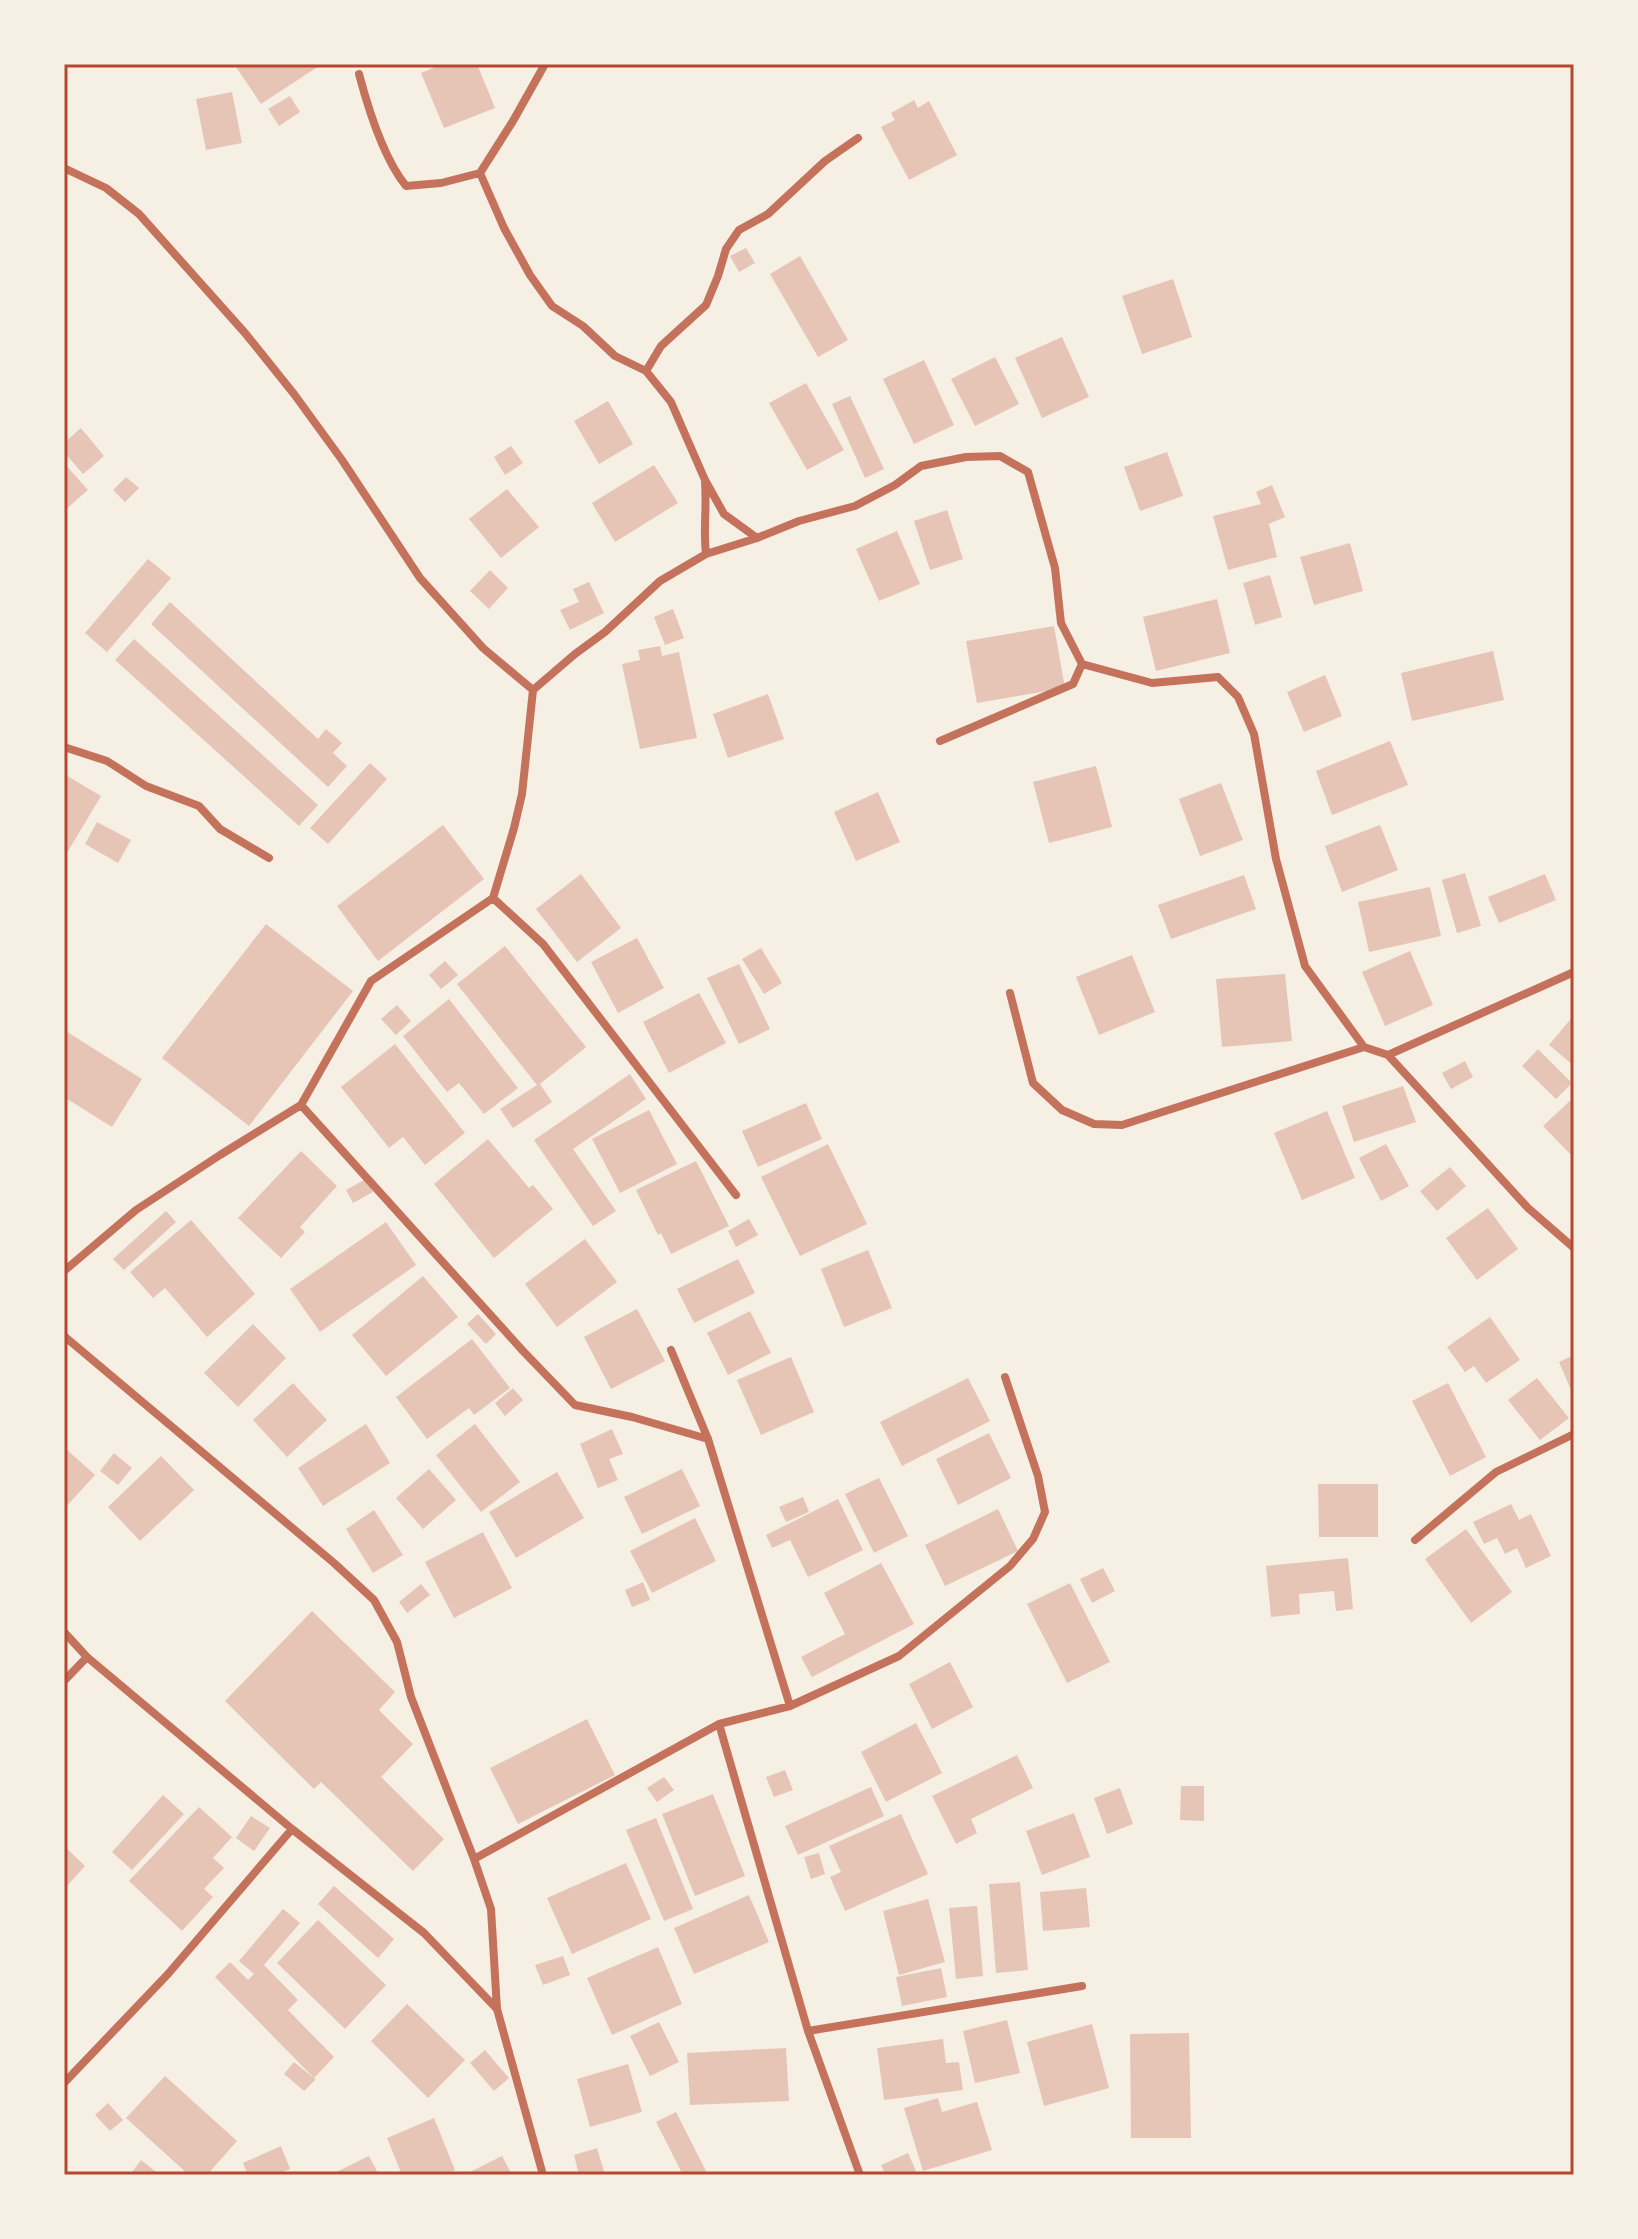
<svg xmlns="http://www.w3.org/2000/svg" width="1638" height="2239" viewBox="0 0 1638 2239" font-family="'Alegreya Sans',sans-serif">
<style>
.building{fill:#e6c5b7}
.lines{fill:none;stroke-linecap:round;stroke-linejoin:round}
.minor{stroke:#c5725c;stroke-width:8}
.neatline{fill:none;stroke:#b5482f;stroke-width:3}
</style>
<rect width="100%" height="100%" fill="#f6efe4"/>
<path class="building" d="M234,64H322L261,104Z
M443,64H477L495,108L444,128L421,73Z
M232,92L242,143L206,150L196,99Z
M290,96L300,112L279,126L268,109Z
M914,100L918,108L929,101L957,155L909,180L881,127L895,120L891,113Z
M746,248L755,263L739,272L730,256Z
M800,256L848,340L818,357L770,274Z
M1173,279L1192,337L1142,354L1122,296Z
M1062,337L1089,397L1042,418L1015,358Z
M995,357L1019,404L975,426L951,379Z
M924,360L954,425L914,444L883,379Z
M806,383L844,450L807,470L769,403Z
M850,396L884,469L865,478L832,404Z
M608,401L633,444L599,464L574,421Z
M81,428L104,456L83,474L64,452V443Z
M511,446L523,463L505,475L494,457Z
M1167,452L1183,496L1140,511L1124,467Z
M64,463L88,490L64,511Z
M654,465L678,503L615,542L592,503Z
M126,477L139,488L125,502L113,490Z
M1272,485L1285,517L1269,524L1277,557L1228,570L1213,516L1261,504L1256,492Z
M507,489L539,527L501,558L469,519Z
M947,510L963,559L930,570L914,521Z
M897,531L920,584L879,601L856,549Z
M1350,543L1363,591L1314,605L1300,557Z
M148,559L171,578L107,652L85,633Z
M490,570L508,588L489,609L470,591Z
M1270,575L1282,617L1255,625L1243,583Z
M589,582L604,613L570,630L560,610L579,602L573,589Z
M1217,599L1230,653L1156,671L1143,617Z
M170,602L318,739L326,729L342,743L333,753L347,766L328,787L151,624Z
M673,609L684,638L665,645L654,617Z
M1054,626L1065,688L977,703L966,641Z
M134,639L318,805L299,826L115,660Z
M660,646L662,656L679,652L697,738L640,749L622,664L640,660L638,650Z
M1493,651L1504,700L1412,721L1401,673Z
M1325,675L1342,716L1304,732L1287,692Z
M768,694L784,739L728,758L713,714Z
M1390,741L1408,785L1332,815L1316,771Z
M370,763L387,779L328,844L310,828Z
M1096,766L1112,827L1049,843L1033,782Z
M64,774L101,796L64,858Z
M1221,783L1243,840L1200,856L1179,799Z
M878,792L900,842L856,861L834,812Z
M97,822L131,840L118,863L85,844Z
M443,825L484,879L378,961L337,906Z
M1380,825L1398,870L1342,892L1325,846Z
M1465,873L1481,926L1457,933L1442,880Z
M581,874L621,928L577,962L536,909Z
M1545,874L1556,900L1499,923L1488,897Z
M1244,875L1256,909L1171,939L1158,905Z
M1430,887L1441,936L1369,952L1358,902Z
M266,924L353,991L249,1126L162,1058Z
M637,938L664,988L618,1013L591,962Z
M505,946L586,1047L540,1084L552,1102L513,1128L500,1109L537,1085L457,984Z
M761,948L782,983L764,994L742,959Z
M1410,951L1433,1005L1385,1026L1362,972Z
M1132,955L1155,1012L1099,1035L1076,977Z
M445,961L458,975L441,989L429,975Z
M739,964L770,1029L739,1044L707,978Z
M1285,974L1292,1041L1222,1047L1216,979Z
M699,993L726,1043L669,1073L643,1022Z
M449,999L518,1088L484,1114L459,1083L447,1092L403,1036Z
M397,1005L411,1021L396,1035L381,1019Z
M1574,1015V1066L1549,1045Z
M64,1030L142,1079L112,1127L64,1097Z
M395,1044L465,1133L425,1165L403,1137L389,1148L341,1087Z
M1538,1049L1572,1083L1556,1099L1522,1066Z
M1465,1061L1473,1077L1451,1089L1442,1073Z
M630,1074L646,1099L573,1149L616,1211L593,1226L534,1140Z
M1403,1086L1416,1122L1354,1142L1342,1106Z
M1574,1097V1158L1543,1126Z
M806,1103L822,1139L758,1167L742,1131Z
M649,1110L677,1164L620,1193L592,1139Z
M1327,1111L1355,1178L1302,1200L1274,1133Z
M488,1139L529,1188L533,1185L553,1209L494,1258L434,1184Z
M828,1144L867,1224L800,1256L761,1177Z
M1386,1144L1409,1186L1381,1201L1359,1158Z
M301,1151L337,1186L300,1227L305,1232L281,1258L238,1218Z
M696,1161L729,1226L671,1254L661,1233L658,1235L636,1190Z
M1450,1167L1466,1186L1437,1211L1420,1191Z
M366,1179L373,1192L353,1203L346,1190Z
M1488,1208L1518,1249L1477,1280L1446,1238Z
M166,1211L176,1222L124,1270L113,1259Z
M749,1219L758,1235L736,1247L728,1231Z
M191,1220L255,1294L207,1337L165,1288L153,1298L130,1272Z
M386,1222L416,1265L320,1332L290,1289Z
M585,1239L617,1282L557,1327L525,1284Z
M868,1250L892,1308L844,1327L821,1269Z
M738,1259L755,1293L694,1323L677,1289Z
M423,1276L458,1317L386,1376L352,1335Z
M637,1309L665,1361L611,1389L584,1337Z
M750,1311L771,1353L728,1375L707,1333Z
M478,1314L496,1334L486,1344L467,1324Z
M1490,1317L1520,1360L1486,1383L1474,1366L1465,1372L1447,1347Z
M253,1324L286,1358L238,1407L204,1373Z
M472,1339L510,1388L474,1415L469,1408L427,1439L396,1397Z
M1574,1355V1397L1559,1362Z
M791,1357L814,1412L761,1435L737,1380Z
M968,1378L990,1421L902,1466L880,1422Z
M1537,1378L1569,1418L1540,1440L1508,1400Z
M293,1383L327,1420L287,1457L253,1420Z
M1448,1383L1486,1457L1450,1476L1412,1401Z
M513,1388L523,1400L505,1416L495,1403Z
M366,1424L390,1463L323,1506L298,1468Z
M475,1424L520,1482L481,1512L436,1455Z
M612,1429L623,1454L609,1459L618,1480L598,1488L580,1444Z
M989,1433L1011,1478L958,1505L936,1459Z
M64,1447L95,1475L64,1509Z
M114,1453L132,1468L118,1485L100,1471Z
M161,1456L194,1490L140,1541L108,1507Z
M429,1469L456,1500L423,1529L396,1498Z
M682,1469L700,1506L642,1534L624,1497Z
M557,1472L584,1518L516,1558L489,1512Z
M879,1478L908,1536L874,1553L845,1494Z
M1318,1484H1378V1537H1319Z
M803,1497L809,1512L786,1522L779,1507Z
M838,1499L863,1550L808,1577L790,1540L772,1548L766,1535Z
M1511,1504L1519,1520L1531,1514L1551,1556L1526,1568L1517,1548L1505,1554L1497,1538L1484,1544L1473,1522Z
M998,1509L1018,1551L945,1586L925,1545Z
M374,1510L403,1555L373,1573L346,1529Z
M695,1518L716,1561L652,1593L630,1551Z
M1466,1529L1512,1592L1471,1623L1425,1559Z
M483,1532L512,1588L454,1618L425,1562Z
M1348,1558L1353,1609L1336,1611L1334,1591L1299,1594L1300,1614L1271,1617L1266,1566Z
M881,1563L914,1624L812,1677L801,1657L845,1634L824,1593Z
M1103,1568L1115,1591L1092,1603L1080,1579Z
M643,1582L650,1600L632,1607L625,1590Z
M1070,1583L1110,1662L1067,1683L1027,1604Z
M421,1584L430,1595L407,1613L399,1602Z
M312,1611L395,1692L379,1710L413,1744L381,1777L444,1839L413,1871L321,1782L314,1789L225,1701Z
M950,1662L973,1707L932,1729L909,1684Z
M587,1719L615,1775L518,1824L490,1768Z
M916,1723L942,1773L886,1802L861,1752Z
M1017,1755L1033,1788L971,1819L977,1833L956,1844L932,1796Z
M785,1770L793,1790L774,1797L766,1777Z
M664,1777L674,1790L657,1802L647,1788Z
M1181,1786H1204V1821L1180,1820Z
M871,1787L884,1816L798,1855L785,1826Z
M1120,1788L1133,1824L1107,1834L1094,1798Z
M713,1794L745,1876L695,1896L662,1814Z
M163,1795L184,1814L132,1870L112,1852Z
M199,1807L232,1837L213,1858L224,1868L204,1889L213,1897L182,1931L129,1881Z
M1074,1813L1090,1857L1042,1875L1026,1831Z
M901,1814L928,1874L845,1911L830,1877L841,1872L829,1846Z
M251,1816L270,1828L254,1851L236,1838Z
M656,1818L693,1909L664,1921L626,1830Z
M64,1846L85,1866L64,1889Z
M819,1853L825,1874L811,1879L804,1857Z
M626,1863L651,1919L572,1954L547,1898Z
M1020,1882L1028,1970L996,1973L989,1884Z
M334,1886L394,1939L378,1958L318,1904Z
M1086,1888L1090,1927L1043,1931L1040,1892Z
M749,1895L769,1942L694,1974L674,1928Z
M928,1899L945,1962L899,1975L883,1911Z
M977,1906L983,1976L956,1979L949,1908Z
M283,1909L300,1923L264,1965L298,2000L288,2010L334,2057L314,2078L316,2079L304,2091L284,2074L294,2062L314,2078L215,1977L230,1962L248,1980L254,1974L239,1961Z
M318,1920L386,1985L345,2029L277,1963Z
M658,1947L682,2004L612,2035L587,1978Z
M563,1956L570,1975L543,1985L535,1965Z
M941,1968L947,1997L902,2006L896,1977Z
M407,2004L465,2060L428,2098L371,2041Z
M1007,2020L1020,2073L975,2083L963,2031Z
M659,2022L679,2062L650,2076L630,2036Z
M1092,2024L1109,2088L1044,2106L1027,2042Z
M1189,2033L1191,2138H1131L1130,2034Z
M943,2039L946,2063L959,2062L963,2090L884,2100L877,2048Z
M786,2048L789,2101L690,2105L687,2053Z
M485,2050L509,2078L494,2091L470,2063Z
M628,2064L642,2112L590,2127L577,2079Z
M165,2076L237,2141L207,2175H189L126,2118Z
M938,2098L942,2112L977,2102L992,2150L923,2171L904,2108Z
M108,2103L123,2120L110,2131L95,2115Z
M676,2112L706,2171L697,2175H683L656,2122Z
M434,2118L455,2170L444,2175H402L387,2138Z
M281,2146L290,2169L276,2175H248L243,2163Z
M597,2148L605,2175H579L574,2155Z
M908,2153L916,2171L907,2175H886L881,2165Z
M369,2156L379,2175H330Z
M502,2156L512,2175H464Z
M141,2160L160,2175H130Z"/>
<g class="lines">
<path class="minor" d="M359,74C368,108 384,159 406,186L441,183L480,173L504,228L530,275L552,306L583,326L615,356L646,371L671,402L705,480L724,514L757,538
M64,168L106,188L139,214L245,333L294,394L342,460L420,578L483,648L533,690L522,794L514,828L493,898
M480,173L513,121L545,64
M646,371L661,346L706,305L718,276L726,249L739,230L768,214L825,161L858,138
M705,483C707,507 703,530 706,554
M533,690L575,654L605,632L660,581L706,554L757,538L799,521L855,506L895,485L921,466L966,457L1000,456L1028,472L1055,568L1061,623L1082,664L1152,683L1218,677L1238,697L1254,734L1276,859L1305,966L1364,1047L1388,1055L1528,1208L1574,1248
M940,741L1073,684L1082,664
M64,747L107,761L146,786L199,806L220,829L269,858
M1010,993L1033,1083L1062,1110L1094,1124L1122,1125L1364,1047
M1388,1055L1574,972
M301,1105L523,1351L575,1405L632,1417L708,1439
M64,1271L136,1210L220,1155L301,1105L371,981L493,898L543,944L736,1195
M64,1336L334,1563L374,1600L397,1642L411,1697L474,1859L491,1909L497,2009
M671,1350L708,1439L790,1706
M1415,1540L1496,1472L1574,1434
M64,1632L87,1657L292,1829L424,1933L497,2009L543,2175
M64,1681L87,1657
M719,1724L808,2031L860,2175
M474,1859L719,1724L790,1706L899,1656L1010,1566L1033,1539L1045,1512L1038,1476L1005,1377
M808,2031L1082,1986
M64,2083L168,1974L292,1829"/>
</g>
<rect width="1638" height="2239" fill="none" stroke="#f6efe4" stroke-width="132"/>
<rect x="66" y="66" width="1506" height="2107" class="neatline"/>
</svg>
